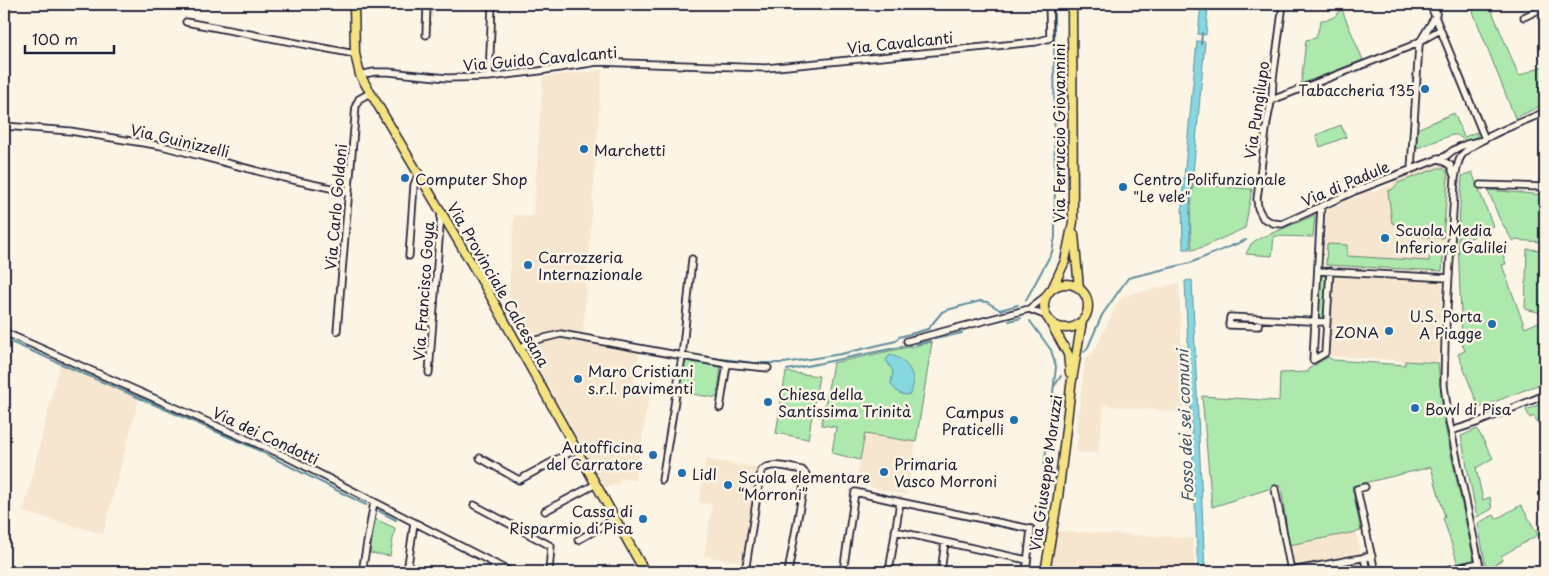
<svg xmlns="http://www.w3.org/2000/svg" width="1549" height="576" viewBox="0 0 1549 576" font-family="'Playpen Sans',sans-serif">
<style>
.built{fill:#f7e6cf}
.green{fill:#ade8ad;stroke:#688574}
.water{fill:#86d7e0;stroke:#5e8f9e}
.lines{fill:none;stroke-linecap:round;stroke-linejoin:round}
.stream{stroke:#5e8f9e;stroke-width:2}
.minor-casing{stroke:#22223b;stroke-width:9}
.major-casing{stroke:#22223b;stroke-width:11}
.minor{stroke:#fcf5e5;stroke-width:5.5}
.major{stroke:#f5e382;stroke-width:8}
.poi-dot{fill:#1f6fb2;stroke:#fcf5e5;stroke-width:2}
.labels{text-anchor:middle;dominant-baseline:central;stroke-width:5;stroke-linejoin:round;paint-order:stroke}
.street-label{font-size:15px;fill:#22223b;stroke:#fcf5e5}
.poi-label{font-size:15px;fill:#22223b;stroke:#fcf5e5;text-anchor:start}
.water-label{font-size:16px;font-style:italic;fill:#40586d;stroke:#fcf5e5}
</style>
<rect width="100%" height="100%" fill="#fcf5e5"/>
<filter id="ink" filterUnits="userSpaceOnUse"><feTurbulence type="fractalNoise" baseFrequency=".02" numOctaves="2"/><feDisplacementMap in="SourceGraphic" scale="10" xChannelSelector="R" yChannelSelector="G"/><feConvolveMatrix kernelMatrix="1 2 1 2 8 2 1 2 1" color-interpolation-filters="sRGB"/></filter>
<g filter="url(#ink)">
<path class="built" d="M602,70L583,334L563,330L539,336L538,333H530L529,337L526,338L520,334L507,313L514,215L533,216L543,77Z
M1436,165H1442L1447,168L1450,177L1443,272L1324,266L1326,210L1355,197H1358V195L1370,190L1374,192L1391,185L1394,181Z
M1332,275L1443,282L1438,363L1330,356Z
M1179,283L1184,413L1104,405L1098,454L1076,452L1078,433L1076,432L1085,359L1093,353L1116,306L1123,296Z
M557,338L639,352L634,386L650,389L635,481L620,478L619,483L608,487H605L529,351L530,347L532,345Z
M60,363L139,398L103,534L23,512Z
M865,434L916,442L907,495L856,484Z
M706,459L758,468L741,562L704,556L712,505L699,502Z
M1058,531L1193,538L1195,572H1051Z
M1356,532L1364,572H1294L1289,545Z"/>
<path class="green" d="M1470,4H1489L1519,76L1545,65V104L1515,118Z
M1341,8L1363,60L1301,84L1306,40L1316,38L1321,20C1330,20 1337,17 1341,8Z
M1454,113L1464,137L1477,132V137L1466,141L1457,135H1452L1417,148V129Z
M1341,125L1346,137L1320,147L1316,135Z
M1438,168H1443L1447,172L1448,177L1443,238L1400,235L1399,226L1392,223L1388,191L1393,189L1398,183Z
M1472,172L1493,226L1469,239L1475,253L1499,243L1506,264L1502,265L1525,328L1545,319V382L1479,408L1458,354L1465,351L1462,343L1458,240L1462,176Z
M1193,184L1252,189L1245,228L1203,247L1192,250L1190,220Z
M1488,190L1545,195V242L1512,240L1499,218Z
M1315,215L1313,237L1274,236L1272,256L1246,254L1251,244L1256,240Z
M1327,244L1347,245V256L1429,261L1431,246L1444,247L1442,271L1326,265Z
M1527,249L1545,250V317L1538,312L1525,309Z
M1319,275L1326,276L1324,319L1317,318Z
M932,342L916,442L865,434L860,460L832,453L836,427L821,425L833,363Z
M1328,357L1333,360L1405,365V361L1438,363L1444,422L1474,560L1458,564L1443,518L1445,517L1431,467L1352,486L1361,531L1289,545L1281,485L1212,507L1202,396L1279,401L1280,373L1308,372V369Z
M686,361L721,367L717,398L679,392Z
M786,372L819,376L808,439L776,433Z
M1545,402V431L1543,432L1534,416L1530,418L1526,410Z
M1477,429L1493,458L1476,468L1483,500L1490,497L1492,509L1477,517L1461,436Z
M1521,505L1538,535L1501,556L1502,560L1486,569L1478,523L1494,515L1496,519Z
M375,519L395,528L390,556L370,553Z"/>
<path class="water" d="M1201,4H1208L1206,35L1198,34Z
M1197,41L1205,42L1190,207V249H1183L1182,199Z
M1192,280L1205,572H1198L1185,281Z
M890,355C908,359 919,379 910,394C902,397 895,391 891,384L893,371L886,360Z"/>
<g class="lines">
<path class="stream" d="M1201,44L1202,33
M1026,300L1052,252L1055,237L1054,4
M1009,321L1021,318
M1030,321L1051,350L1056,367L1040,502
M4,339L254,448L366,505
M935,339L962,333
M917,344L930,341
M1084,352L1088,347L1102,315L1128,278L1190,263L1246,240
M699,356L754,363H784L841,354L896,341L899,337L928,329L942,312L947,310L980,301L987,302L1000,310L1018,305
M787,370L910,345
M1055,385L1061,376
M379,511L396,520"/>
<g class="minor-casing">
<path id="minor" d="M1283,4L1273,79L1272,97L1267,122L1257,199L1258,208L1263,218L1273,223L1282,224L1355,191L1446,156C1454,148 1468,143 1479,141
M1430,4L1485,139
M1524,17L1545,7
M186,22L355,54
M426,35L427,4
M360,75L374,72H388L447,78L489,77L539,71L598,62L766,68L1036,42L1050,38L1049,4
M489,77L492,4
M1272,100L1411,46L1440,30
M4,126L70,131L162,146L284,178L349,192
M1438,158L1450,165L1455,178
M1411,169L1419,45L1421,40L1436,15L1437,4
M1480,185L1545,187
M1321,206L1313,360L1325,353L1330,271
M409,256L414,185L419,173
M1318,271L1449,278
M1029,309L1047,316
M1259,319L1258,326L1229,325L1230,317L1327,322
M337,331L356,105L359,99L370,93
M4,332L285,456L511,572
M907,341L1029,309L1047,295
M520,348L532,341L561,334L727,364L768,368
M429,373L441,213
M720,408L727,364
M1451,431L1476,423L1545,395
M480,458L519,480L576,449
M662,480L682,357L692,259
M1365,487L1357,489L1375,572
M1275,489L1291,571L1372,556
M900,502L1031,529L1026,572
M474,505L551,546L549,572
M545,511L596,484
M895,531L1027,560
M578,540L615,519
M1364,557L1367,572
M362,572L374,502
M407,572L414,523
M745,572L761,471C769,461 791,468 802,470L806,474L788,572
M843,572L855,492L900,502L889,572
M941,572L945,542
M1439,572L1479,563
M1481,572L1449,421L1444,385L1445,341L1455,178C1457,170 1457,161 1462,155C1475,139 1525,121 1545,112"/>
</g>
<g class="major-casing">
<path id="major" d="M354,4L355,54L360,75L486,288L645,572
M1074,234L1079,288
M1044 306a22 22 0 1 1 44 0a22 22 0 1 1-44 0Z
M1052,289L1065,261L1073,222L1072,4
M1050,322L1068,354L1070,373
M1045,572L1058,497L1071,386L1082,321"/>
</g>
<use href="#minor" class="minor"/>
<use href="#major" class="major"/>
</g>
</g>
<g class="poi-dot">
<circle cx="1425" cy="89" r="5"/>
<circle cx="584" cy="149" r="5"/>
<circle cx="405" cy="178" r="5"/>
<circle cx="1123" cy="187" r="5"/>
<circle cx="1385" cy="238" r="5"/>
<circle cx="528" cy="265" r="5"/>
<circle cx="1492" cy="324" r="5"/>
<circle cx="1389" cy="331" r="5"/>
<circle cx="578" cy="379" r="5"/>
<circle cx="768" cy="402" r="5"/>
<circle cx="1415" cy="408" r="5"/>
<circle cx="1014" cy="420" r="5"/>
<circle cx="653" cy="455" r="5"/>
<circle cx="884" cy="472" r="5"/>
<circle cx="682" cy="473" r="5"/>
<circle cx="728" cy="485" r="5"/>
<circle cx="643" cy="519" r="5"/>
</g>
<g class="labels">
<g class="street-label">
<text transform="translate(900 42) rotate(-6)">Via Cavalcanti</text>
<text transform="translate(540 58) rotate(-5)">Via Guido Cavalcanti</text>
<text transform="translate(1256 110) rotate(-82)">Via Pungilupo</text>
<text transform="translate(1058 133) rotate(-90)">Via Ferruccio Giovannini</text>
<text transform="translate(180 140) rotate(13)">Via Guinizzelli</text>
<text transform="translate(1345 183) rotate(-23)">Via di Padule</text>
<text transform="translate(335 207) rotate(-85)">Via Carlo Goldoni</text>
<text transform="translate(499 284) rotate(60)">Via Provinciale Calcesana</text>
<text transform="translate(423 291) rotate(-86)">Via Francisco Goya</text>
<text transform="translate(266 435) rotate(25)">Via dei Condotti</text>
<text transform="translate(1045 473) rotate(-82)">Via Giuseppe Moruzzi</text>
</g>
<g class="poi-label">
<text x="1415" y="89" text-anchor="end">Tabaccheria 135</text>
<text x="594" y="149">Marchetti</text>
<text x="415" y="178">Computer Shop</text>
<text x="1133" y="178">Centro Polifunzionale<tspan x="1133" dy="17">"Le vele"</tspan></text>
<text x="1395" y="229">Scuola Media<tspan x="1395" dy="17">Inferiore Galilei</tspan></text>
<text x="538" y="256">Carrozzeria<tspan x="538" dy="17">Internazionale</tspan></text>
<text x="1482" y="315" text-anchor="end">U.S. Porta<tspan x="1482" dy="17">A Piagge</tspan></text>
<text x="1379" y="331" text-anchor="end">ZONA</text>
<text x="588" y="370">Maro Cristiani<tspan x="588" dy="17">s.r.l. pavimenti</tspan></text>
<text x="778" y="393">Chiesa della<tspan x="778" dy="17">Santissima Trinità</tspan></text>
<text x="1425" y="408">Bowl di Pisa</text>
<text x="1004" y="411" text-anchor="end">Campus<tspan x="1004" dy="17">Praticelli</tspan></text>
<text x="643" y="446" text-anchor="end">Autofficina<tspan x="643" dy="17">del Carratore</tspan></text>
<text x="894" y="463">Primaria<tspan x="894" dy="17">Vasco Morroni</tspan></text>
<text x="692" y="473">Lidl</text>
<text x="738" y="476">Scuola elementare<tspan x="738" dy="17">“Morroni”</tspan></text>
<text x="633" y="510" text-anchor="end">Cassa di<tspan x="633" dy="17">Risparmio di Pisa</tspan></text>
</g>
<g class="water-label">
<text transform="translate(1184 426) rotate(-92)">Fosso dei sei comuni</text>
</g>
</g>
<rect width="1549" height="576" fill="none" stroke="#fcf5e5" stroke-width="20"/>
<rect x="10" y="10" width="1529" height="556" fill="none" stroke="#22223b" stroke-width="2" filter="url(#ink)"/>
<path d="M25 45v8h89v-8" fill="none" stroke="#22223b" stroke-width="2.5"/>
<text x="32" y="45" font-size="15" fill="#22223b" stroke="#fcf5e5" stroke-width="4" paint-order="stroke">100 m</text>
</svg>
